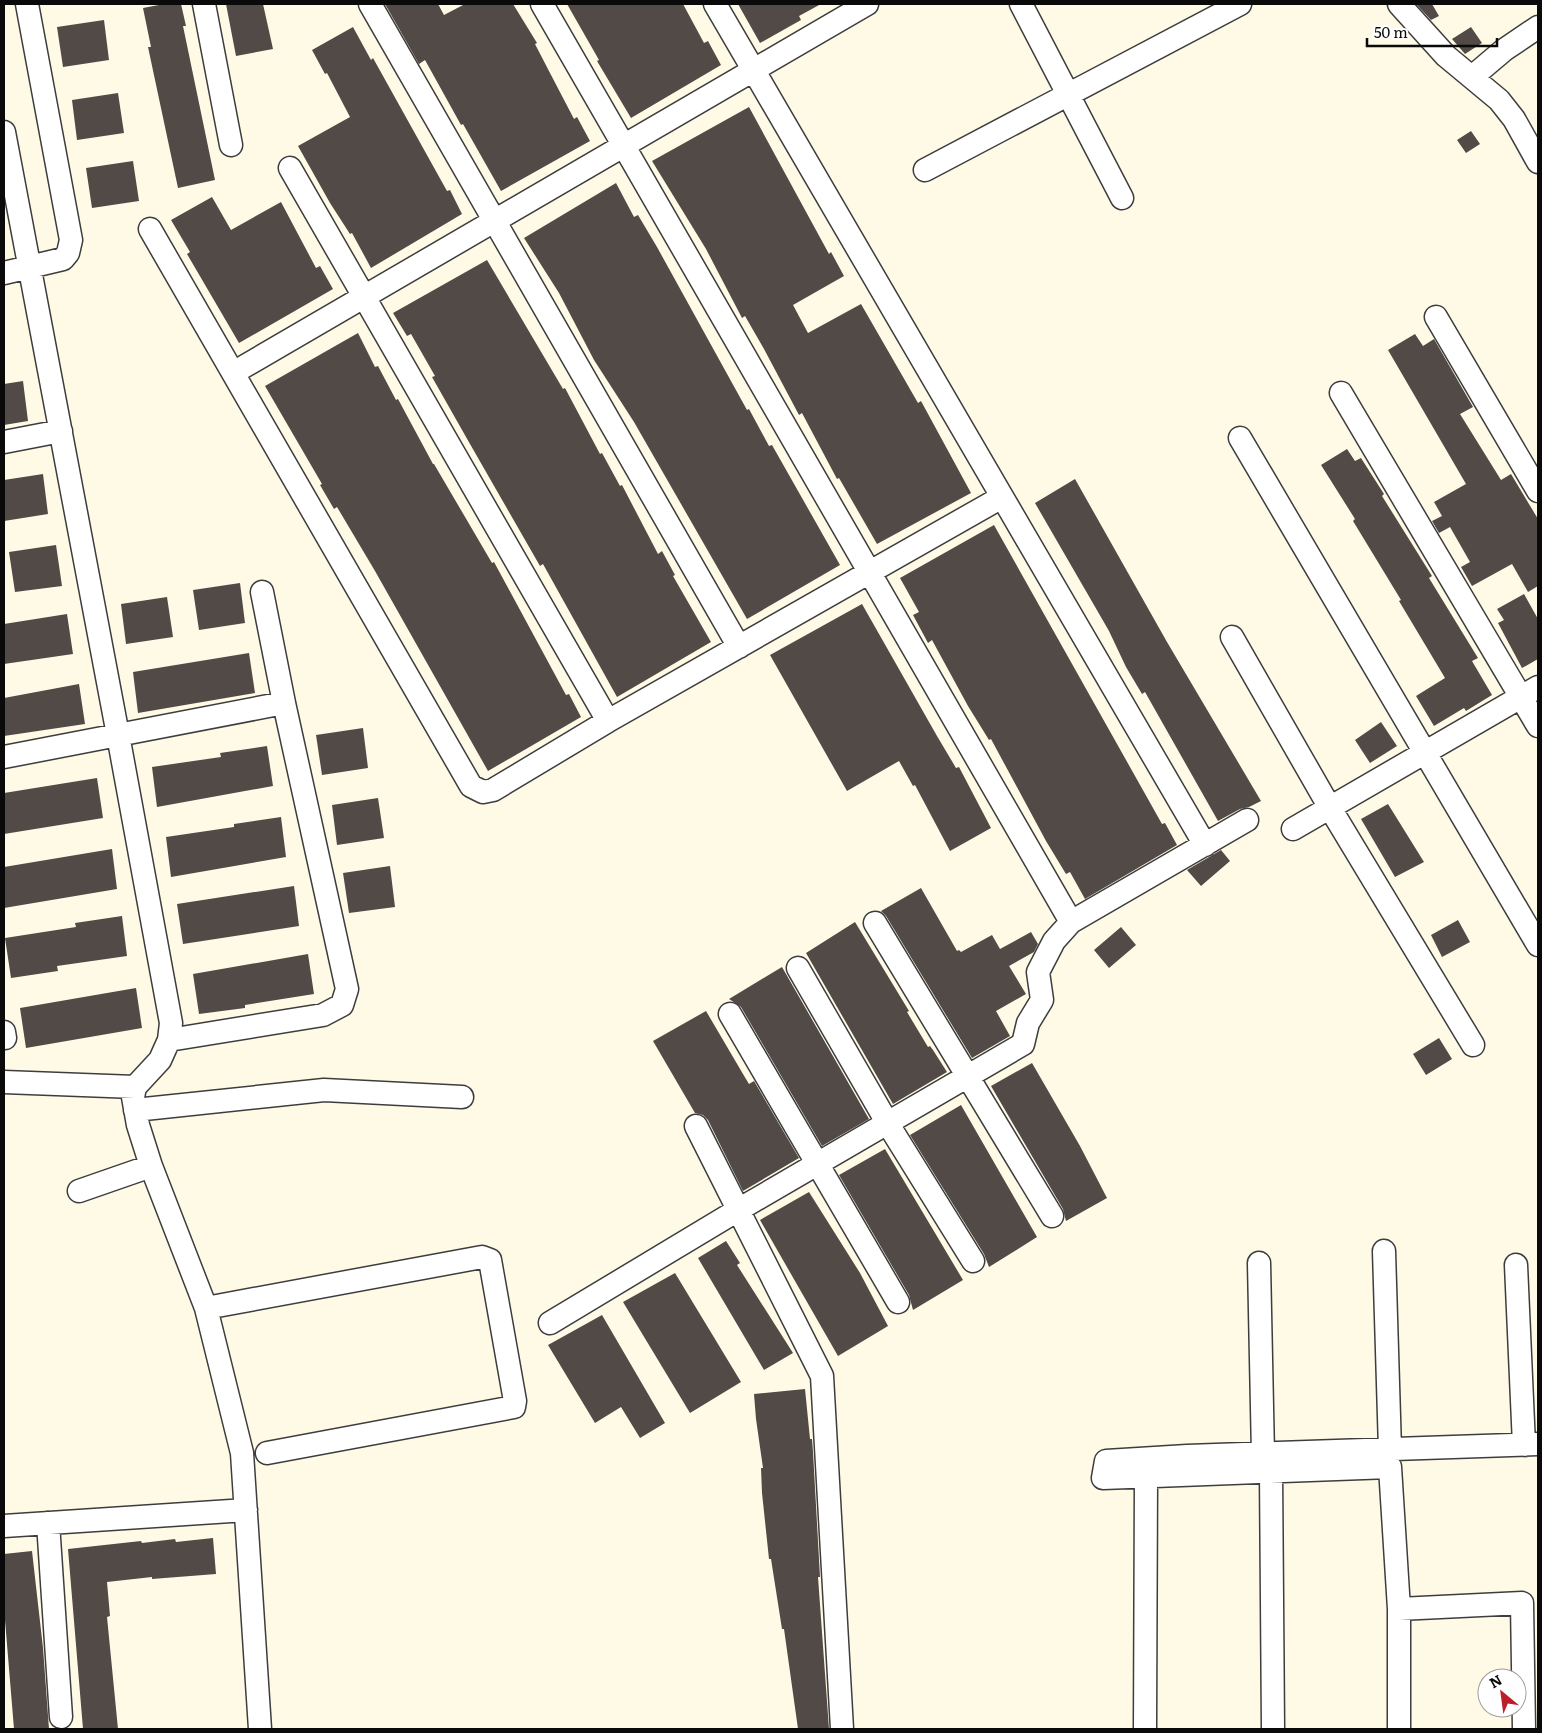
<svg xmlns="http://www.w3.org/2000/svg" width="1542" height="1733" viewBox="0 0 1542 1733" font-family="Literata,serif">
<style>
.building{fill:#524a46}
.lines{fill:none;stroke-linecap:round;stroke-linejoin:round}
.minor-casing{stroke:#3d3d3d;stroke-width:25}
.minor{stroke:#fff;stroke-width:22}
</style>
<rect width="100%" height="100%" fill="#fffae6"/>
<path class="building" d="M164,4H181L186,26H183L215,180L178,188L148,47H151L143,8Z
M226,4H263L273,49L236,56Z
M385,4H438L444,15L465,4H513L537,43L535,44L550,73L574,119L577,117L590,141L501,191L463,124L461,125L425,60L419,64Z
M567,4H683L704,43L708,41L721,65L631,118L597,61L599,60Z
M738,4H821L799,16L801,20L760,43Z
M1416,4H1432L1439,16L1431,20Z
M104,20L109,60L63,67L57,27Z
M353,27L371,60L373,58L447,191L450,190L462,214L371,268L352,233L350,234L330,203L298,146L350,117L327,73L325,74L312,50Z
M1471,27L1482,43L1465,54L1452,39Z
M118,93L124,133L77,140L72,100Z
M749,107L829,254L831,252L844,276L793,305L808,333L861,304L918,403L921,401L971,493L877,544L839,478L837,479L802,413L799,415L764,349L745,316L742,318L706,249L652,161Z
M1471,131L1480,144L1466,153L1457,140Z
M133,161L139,201L92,208L86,168Z
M616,183L634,217L638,215L657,247L747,410L749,409L769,446L772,445L840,565L747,619L634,422L594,360L559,293L524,238Z
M212,197L231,230L281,202L316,268L320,266L333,289L239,343L187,254L190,252L171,220Z
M487,260L563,389L565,388L600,454L602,453L620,486L622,485L658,554L662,551L675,575L673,576L711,642L617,697L543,564L540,566L470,444L432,377L435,376L411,334L407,336L393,313Z
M358,333L375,367L378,366L396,400L398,399L433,464H434L492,563L494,562L566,695L569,694L581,717L488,771L375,571L337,507L334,509L320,485L322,484L265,386Z
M1415,334L1423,346L1434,339L1473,407L1460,414L1501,480L1511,474L1538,519V586L1528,592L1512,564L1472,586L1461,567L1470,562L1450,527L1439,533L1432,521L1442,516L1434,502L1466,484L1388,350Z
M23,381L28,421L4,425V384Z
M1347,449L1355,461L1361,458L1384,494L1382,496L1432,576L1429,578L1478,658L1472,661L1492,695L1466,711L1464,708L1434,726L1416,696L1445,678L1399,601L1401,600L1353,521L1355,519L1321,465Z
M43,474L48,514L4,521V480Z
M1075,479L1167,642L1261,801L1249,807L1240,809L1218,821L1145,692L1142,694L1126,667L1109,631L1035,503Z
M994,525L1162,824L1165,823L1177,845L1085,899L1070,872L1066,874L1046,841L991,739L989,740L968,706L932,640L928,643L913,615L919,612L900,578Z
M56,545L62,586L15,592L9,552Z
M240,583L245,623L199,630L193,590Z
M1524,594L1538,619V659L1522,668L1498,623L1504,620L1497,609Z
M167,597L173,637L126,644L121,604Z
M862,604L937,736L956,768L959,767L991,828L950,851L915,785L913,786L899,761L847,791L770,655Z
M67,614L73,654L4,664V624Z
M249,653L255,693L138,713L133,672Z
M79,684L85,724L4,736V698Z
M1381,722L1397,746L1370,763L1355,740Z
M363,728L368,768L322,775L316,735Z
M267,746L273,786L157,807L152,767L221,757L220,753Z
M97,778L103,818L4,834V793Z
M378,798L384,838L337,845L332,805Z
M1388,804L1424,862L1395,877L1361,819Z
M281,817L286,857L171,877L166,837L234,827V824Z
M112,849L117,889L4,908V867Z
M1221,850L1230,861L1201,886L1187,870Z
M390,866L395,907L349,913L343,873Z
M294,886L299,926L183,944L177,904Z
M921,888L957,951L959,950L961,952L992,935L1000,949L1031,932L1038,944L1034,952L1009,966L1026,994L996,1011L1010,1036L972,1058L886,916L881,911Z
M122,916L127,956L57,966L58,971L11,978L5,938L76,927L75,923Z
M1458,920L1470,942L1442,957L1431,935Z
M855,922L909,1011L907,1012L928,1047L930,1046L933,1050L947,1072L893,1104L806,953Z
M1121,927L1136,945L1109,968L1094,950Z
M308,954L314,994L245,1005V1008L199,1014L193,974Z
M782,967L869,1119L822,1146L741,1007L729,999Z
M136,988L142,1028L26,1048L20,1008Z
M706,1011L743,1074L749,1084L754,1081L799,1158L743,1191L708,1120L703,1115L695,1113L653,1041Z
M1439,1038L1452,1059L1426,1075L1413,1054Z
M1032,1063L1080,1146L1107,1198L1066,1221L1063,1209L991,1086Z
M961,1105L1037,1237L989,1267L984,1254L910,1135Z
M885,1149L963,1280L913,1310L909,1295L839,1175Z
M809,1192L860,1273L888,1326L838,1356L760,1220Z
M726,1241L740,1263L737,1265L793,1353L764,1370L698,1258Z
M675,1273L741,1382L690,1413L623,1302Z
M602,1315L665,1423L640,1438L621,1407L595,1423L548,1345Z
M805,1389L810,1439H812L813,1452L820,1577H818L829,1729H798L784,1629H782L771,1559H769L762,1493L761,1468H763L756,1419L754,1394Z
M213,1538L216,1574L152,1579V1577L107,1582L110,1616L107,1617L118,1729H83L68,1549L141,1541L142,1543L175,1539L176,1542Z
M32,1551L43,1648L49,1729H14L4,1608V1554Z"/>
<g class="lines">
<g class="minor-casing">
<path id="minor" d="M204,4L231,145
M370,4L739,647
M542,4L1071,922
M715,4L1205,845
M1021,4L1122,198
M1399,4L1446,56L1499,100L1514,119L1538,162
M1472,77L1504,50L1538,27
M4,132L118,735L284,703L347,989L342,1005L323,1015L169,1040
M290,168L608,721
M925,170L1240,4
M150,229L471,786L483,792L493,790L608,721L1002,497
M4,273L63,259L68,253L71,240L27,4
M1436,317L1538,491
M233,373L867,4
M1341,393L1538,726
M1240,438L1538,945
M4,442L61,431
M262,592L284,703
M1232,637L1330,808L1473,1045
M4,757L118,735L171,1023L169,1040L160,1060L135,1087L133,1097L138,1125L151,1166L206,1308L242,1453L260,1729
M1293,829L1538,687
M875,923L1052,1216
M798,968L888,1124L973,1261
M730,1014L898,1302
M4,1032L5,1038
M4,1082L135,1087
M135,1110L324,1090L462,1097
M696,1126L822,1376L842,1729
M79,1191L151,1166
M1384,1251L1390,1450
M1259,1263L1263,1455
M1516,1265L1524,1445
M206,1308L482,1257L490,1260L515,1401L514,1407L267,1453
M550,1323L738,1210L1023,1044L1028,1023L1042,1000L1038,972L1054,941L1071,922L1247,820
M1271,1472L1273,1729
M48,1523L61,1717
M4,1526L246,1510
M1145,1729L1146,1477
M1399,1729V1609
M1524,1729L1522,1603L1399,1609L1390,1467L1103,1478L1106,1461L1187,1456L1538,1444"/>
</g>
<use href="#minor" class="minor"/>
</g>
<rect width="1542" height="1733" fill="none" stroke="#0a0a0a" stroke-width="10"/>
<g transform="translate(1502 1693) rotate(331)"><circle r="24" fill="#ffffff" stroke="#9d9d9d"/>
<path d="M0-4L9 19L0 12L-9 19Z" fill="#bc1f29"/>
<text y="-8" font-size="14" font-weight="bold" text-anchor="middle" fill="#0a0a0a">N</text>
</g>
<path d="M1367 38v8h130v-8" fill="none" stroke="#0a0a0a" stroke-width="2.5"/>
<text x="1374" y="38" font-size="15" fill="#0a0a0a" stroke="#ffffff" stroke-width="4" paint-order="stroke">50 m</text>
</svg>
